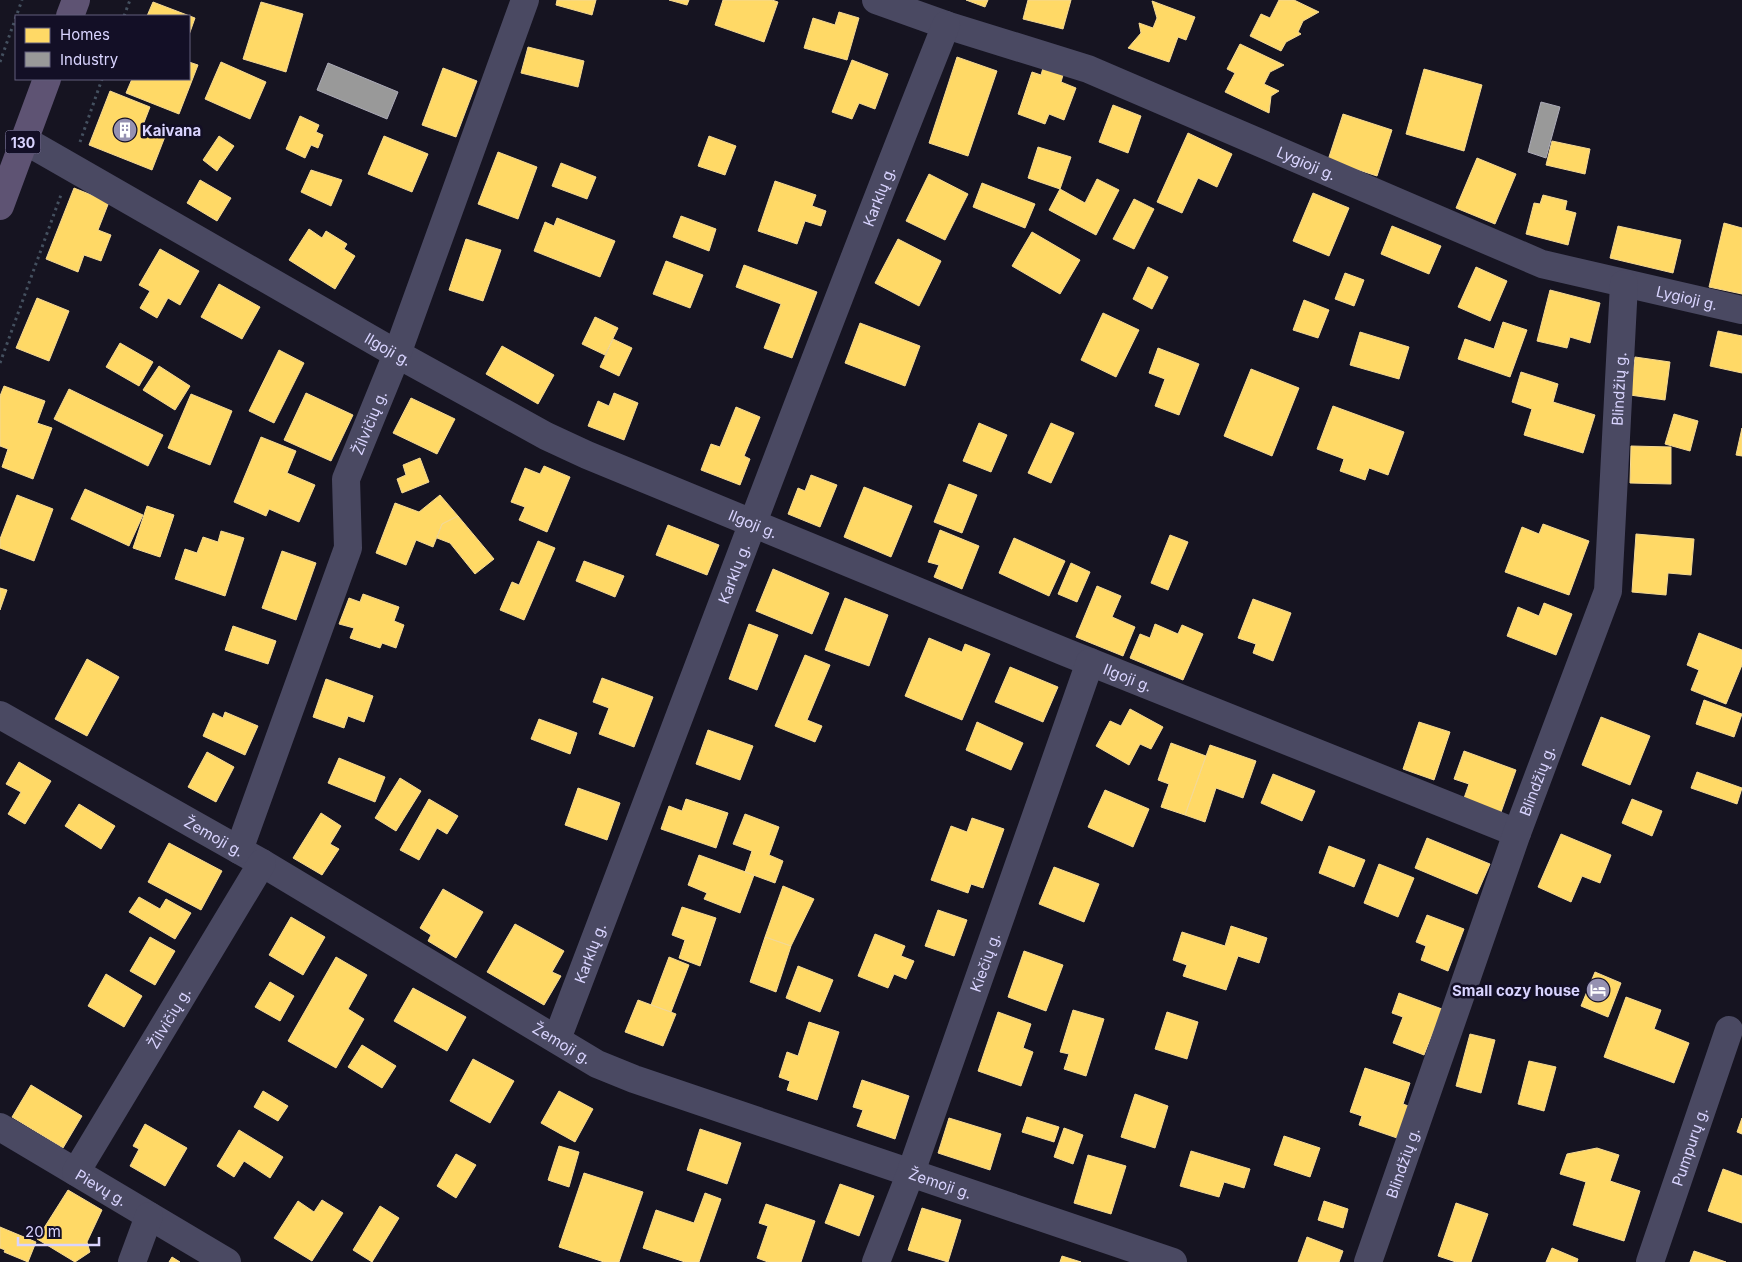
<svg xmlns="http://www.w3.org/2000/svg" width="1742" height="1262" viewBox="0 0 1742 1262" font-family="Inter,sans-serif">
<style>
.homes{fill:#ffd966;stroke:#f4d894}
.industry{fill:#999;stroke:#acabb8}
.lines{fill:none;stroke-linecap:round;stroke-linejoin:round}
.path{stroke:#44505f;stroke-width:3;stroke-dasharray:2.5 4;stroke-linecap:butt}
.minor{stroke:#4a4962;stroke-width:28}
.major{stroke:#5e5373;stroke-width:28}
.labels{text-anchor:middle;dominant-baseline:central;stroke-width:5;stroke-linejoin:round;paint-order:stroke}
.shield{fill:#130f26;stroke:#9e99be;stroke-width:1}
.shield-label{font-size:14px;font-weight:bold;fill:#d9d4ff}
.poi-label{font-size:15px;font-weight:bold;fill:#d9d4ff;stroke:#130f26;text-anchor:start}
.street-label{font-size:15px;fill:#d9d4ff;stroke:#130f26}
</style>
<rect width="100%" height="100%" fill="#161421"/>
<path class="homes" d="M557,0H596L592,15L556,5Z
M669,0H689L687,5Z
M723,0H772L778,2L764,42L715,25Z
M966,0H988L985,7Z
M1028,0H1071L1063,29L1023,19Z
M1279,0H1294L1319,12L1303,21L1298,32L1301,34L1286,42L1281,51L1250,36L1261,14L1270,18Z
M1152,1L1195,17L1186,40L1178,37L1169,62L1128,48L1141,33L1139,23L1153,28L1157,18Z
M153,2L195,18L189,35V16H147Z
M261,2L303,14L286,72L243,59Z
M839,12L859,18L847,60L804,48L813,18L835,25Z
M1240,44L1284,65L1270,72L1264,84L1279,91L1271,96L1269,113L1225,92L1235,73L1227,69Z
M528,47L584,61L578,87L521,73Z
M957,57L997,71L968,156L929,143Z
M852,60L888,74L875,109L859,103L852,119L832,112Z
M189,62L198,65L179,114L126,93L132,79H189Z
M221,62L266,82L250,119L205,99Z
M443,68L477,81L456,137L422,125Z
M1043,68L1063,75L1061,82L1076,88L1064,120L1049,114L1045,124L1018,114L1032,72L1041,75Z
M1424,69L1482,85L1464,151L1406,134Z
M110,91L150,107L143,125L166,134L152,170L89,145Z
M1113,105L1141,116L1128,153L1099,142Z
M1343,114L1392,130L1377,176L1328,160Z
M300,116L319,125L316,132L323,135L318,148L311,145L305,158L286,149Z
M1188,133L1232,154L1217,187L1198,178L1182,213L1157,202Z
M219,136L234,146L217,171L203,160Z
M384,136L428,154L412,192L368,174Z
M709,136L736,146L725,175L698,166Z
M1552,141L1590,149L1585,174L1546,165Z
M1038,147L1071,157L1060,189L1028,178Z
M498,152L537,167L518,219L478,204Z
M1477,158L1516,174L1495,224L1456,208Z
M561,163L596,177L587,199L552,186Z
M311,170L342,180L331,206L301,192Z
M929,174L968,194L945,240L906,221Z
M1097,179L1119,190L1096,235L1049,210L1060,189L1085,203Z
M200,180L231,198L217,221L187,203Z
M775,181L816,195L812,206L826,211L821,226L805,221L797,244L758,231Z
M982,183L1035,204L1025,228L973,207Z
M74,188L109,202L98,230L111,235L101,261L84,255L78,272L46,259Z
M1313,193L1349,208L1329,256L1293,241Z
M1543,195L1567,201L1565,210L1576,213L1568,245L1526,234L1534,203L1540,204Z
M1134,199L1154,209L1134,249L1113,239Z
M681,216L716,229L709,251L673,237Z
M557,218L615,241L600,277L534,251L545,222L554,226Z
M1724,223L1742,228V294L1709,287Z
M1392,226L1441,246L1429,274L1381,254Z
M1618,226L1681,240L1673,273L1610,258Z
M309,229L322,238L326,231L347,244L344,249L355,256L335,289L289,260Z
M1032,232L1080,260L1060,294L1012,266Z
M466,239L501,250L483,301L449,290Z
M898,239L941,261L919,306L875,283Z
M160,249L199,271L180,305L168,298L157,318L140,308L150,291L139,285Z
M666,261L703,275L690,308L653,294Z
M744,265L817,292L792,358L764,348L781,304L736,287Z
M1148,267L1168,277L1152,309L1133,299Z
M1476,267L1507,281L1490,321L1458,307Z
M1345,273L1364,280L1354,306L1335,299Z
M219,284L260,307L242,339L201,317Z
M1550,290L1600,303L1590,343L1570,337L1567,348L1537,341Z
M37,298L69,311L49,361L16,348Z
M1304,300L1329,310L1318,338L1293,330Z
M1103,313L1139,330L1116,377L1081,360Z
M595,317L618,328L605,355L582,344Z
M1503,322L1527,330L1510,377L1458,359L1465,339L1494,349Z
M860,323L920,346L905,386L845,363Z
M1718,331L1742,336V373L1710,366Z
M1360,332L1409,347L1399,379L1350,365Z
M613,339L632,348L619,376L600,367Z
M120,343L153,362L139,386L106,367Z
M502,346L554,375L538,404L486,374Z
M1158,348L1199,364L1179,415L1155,406L1165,379L1149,373Z
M279,350L304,363L274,423L249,411Z
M1635,357L1670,362L1665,400L1630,395Z
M159,366L190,386L175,410L143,390Z
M1251,369L1299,388L1272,456L1224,436Z
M1521,372L1558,384L1553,402L1595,415L1583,453L1524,435L1532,409L1512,402Z
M4,386L45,401L37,423L52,428L33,479L2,467L8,449L0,446V396Z
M69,389L163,435L148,466L54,419Z
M306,393L353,415L331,461L284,440Z
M614,393L638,403L624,440L588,426L598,401L609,406Z
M191,394L232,411L210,465L168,448Z
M411,398L455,419L437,454L393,433Z
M1333,406L1404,432L1388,475L1369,468L1365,480L1340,471L1344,459L1317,449Z
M736,407L760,417L744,456L750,459L740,485L701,470L711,444L720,447Z
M1674,414L1698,421L1690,451L1665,444Z
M979,423L1007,435L991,472L963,461Z
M1051,423L1074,433L1051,483L1028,473Z
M1742,428V456L1736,455Z
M261,437L296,451L287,473L315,485L299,522L269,509L266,516L234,502Z
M1631,446L1671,447V484L1630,483Z
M420,458L429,482L402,493L397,479L406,475L403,465Z
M544,466L570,477L547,532L519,520L525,507L511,502L525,468L540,474Z
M811,475L837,485L820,527L788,514L798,488L805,491Z
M949,484L977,495L962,533L934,522Z
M864,487L912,506L891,557L844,537Z
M85,489L143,515L129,546L71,519Z
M17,495L53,509L34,561L0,548V539Z
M440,495L458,516L442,524L433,547L416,540L406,565L376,553L395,503L419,512Z
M147,506L174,515L160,557L133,548Z
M458,516L494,559L475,574L450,543L437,538L442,524Z
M1543,524L1589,541L1569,595L1505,572L1522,527L1539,534Z
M668,525L719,545L707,575L656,555Z
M940,530L979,546L962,589L934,577L939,565L928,562Z
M221,531L244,538L225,596L175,579L185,549L197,553L203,537L218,542Z
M1636,534L1694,539L1691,575L1668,573L1666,595L1632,592Z
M1170,535L1188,542L1168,590L1151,583Z
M1014,538L1065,561L1049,596L999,573Z
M538,541L555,548L524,620L500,610L512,582L519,585Z
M282,551L316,563L296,620L262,608Z
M584,561L624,576L615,597L576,581Z
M1071,563L1090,572L1077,602L1058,594Z
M773,569L829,593L812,634L756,611Z
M1097,586L1121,596L1112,617L1135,627L1123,656L1076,637Z
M0,588L7,590L0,610Z
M363,594L399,607L394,621L404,625L396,648L382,643L380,648L350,638L354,628L339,624L349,598L360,602Z
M845,598L888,615L869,666L825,650Z
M1253,599L1291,613L1273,661L1253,653L1256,644L1238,638Z
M1544,603L1572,614L1556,655L1507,636L1518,607L1539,616Z
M749,624L778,635L757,690L729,679Z
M1155,624L1178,634L1182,625L1203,634L1183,680L1130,658L1140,634L1150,638Z
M233,626L276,641L268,664L225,650Z
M1699,633L1742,650V665L1726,704L1691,690L1699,670L1687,665Z
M929,638L962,652L965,644L990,654L962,720L905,696Z
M805,655L830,665L807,720L822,726L815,742L775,726Z
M87,659L119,677L87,736L55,719Z
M1010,667L1058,687L1043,722L995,702Z
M602,678L653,697L634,747L599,734L609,708L593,702Z
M326,679L373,696L364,722L348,716L344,728L313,717Z
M1704,700L1742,714L1734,737L1696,724Z
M1130,709L1163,727L1151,749L1140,744L1129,765L1096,746L1110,721L1121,726Z
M225,712L258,726L245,755L203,736L213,713L223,718Z
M1601,717L1650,736L1630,785L1582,765Z
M539,719L577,733L570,754L531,739Z
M977,722L1023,743L1011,770L966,750Z
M1419,722L1450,732L1434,780L1403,769Z
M708,730L753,746L740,780L696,764Z
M1171,743L1206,756L1185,815L1161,807L1169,784L1158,780Z
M1210,745L1256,761L1243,798L1216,788L1205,822L1185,815Z
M1464,751L1516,770L1500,815L1463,801L1469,784L1454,779Z
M207,752L234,767L216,802L188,787Z
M339,758L385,777L375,802L328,783Z
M19,762L51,781L25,824L8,814L21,792L6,784Z
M1697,772L1742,788L1737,804L1691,788Z
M1273,774L1315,791L1302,821L1261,803Z
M400,778L421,791L396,831L375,818Z
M578,788L620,803L607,840L565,825Z
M1105,790L1149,809L1133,847L1088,827Z
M429,799L458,816L447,834L437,828L419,860L400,850Z
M686,799L728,813L716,848L661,829L669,806L682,811Z
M1632,799L1662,811L1652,836L1622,823Z
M79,804L115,826L101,849L65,826Z
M321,813L341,826L330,844L339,849L322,875L293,858Z
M745,814L779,827L769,855L783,861L775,883L745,872L752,851L733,844Z
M972,818L1004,829L983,888L971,884L968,893L931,880L951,826L967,832Z
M1561,834L1611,855L1600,883L1582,876L1571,902L1538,887Z
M1427,838L1490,864L1477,894L1415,868Z
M169,843L222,871L201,910L148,882Z
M1329,846L1365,860L1354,887L1319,873Z
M699,855L754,875L740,913L704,899L707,893L688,885Z
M1379,864L1414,878L1398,917L1364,903Z
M1054,867L1099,884L1084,922L1039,904Z
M783,886L814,899L791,946L765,937Z
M443,889L483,912L456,958L428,941L431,935L420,928Z
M139,897L160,909L166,899L191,913L175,939L129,912Z
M682,907L716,918L700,966L679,958L685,940L672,935Z
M938,910L967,920L954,956L925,946Z
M1427,915L1464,929L1448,971L1421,960L1426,946L1416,942Z
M291,917L325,937L303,975L269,955Z
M515,924L564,951L552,972L561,976L544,1005L487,972Z
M1231,926L1267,938L1259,963L1238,956L1226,990L1183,976L1187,965L1173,960L1182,932L1225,946Z
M875,934L905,946L901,956L914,961L906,979L894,974L888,988L858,976Z
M150,937L175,951L155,985L130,971Z
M765,937L791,946L776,992L750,982Z
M1024,951L1063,965L1046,1011L1008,997Z
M336,957L367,975L348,1009L364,1019L336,1068L288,1041Z
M669,957L689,965L671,1012L651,1005Z
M798,966L833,980L820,1012L786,998Z
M1595,972L1621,983L1608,1017L1581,1006Z
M106,974L142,996L124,1027L88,1006Z
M270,982L294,996L280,1021L255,1007Z
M413,988L466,1017L447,1051L394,1021Z
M1399,993L1442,1009L1424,1055L1393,1043L1403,1017L1392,1013Z
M1626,997L1661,1010L1654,1029L1689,1043L1674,1083L1604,1057Z
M638,1000L676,1014L663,1046L625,1032Z
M1073,1010L1104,1019L1086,1076L1064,1069L1069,1054L1060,1052Z
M998,1012L1031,1024L1023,1048L1033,1052L1021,1086L978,1071Z
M1167,1012L1198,1022L1187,1059L1155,1049Z
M809,1022L839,1032L817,1100L787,1090L790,1081L779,1077L787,1052L798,1056Z
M1470,1034L1495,1040L1481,1093L1456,1086Z
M362,1045L396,1066L382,1088L348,1067Z
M473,1059L514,1081L490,1123L450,1101Z
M1529,1061L1556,1067L1544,1111L1518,1104Z
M1365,1068L1410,1083L1403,1104L1411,1107L1400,1139L1359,1125L1362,1116L1350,1112Z
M862,1080L909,1096L895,1139L857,1126L863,1110L853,1107Z
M31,1085L82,1116L63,1148L12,1117Z
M263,1091L288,1106L278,1121L254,1107Z
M559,1091L593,1109L575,1142L541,1123Z
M1135,1094L1168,1106L1155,1148L1121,1137Z
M1027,1117L1059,1127L1054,1142L1022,1132Z
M949,1118L1001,1134L990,1170L938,1153Z
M1742,1118V1134L1737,1132Z
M145,1124L187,1148L165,1186L130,1166L139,1149L133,1146Z
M1064,1128L1083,1135L1073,1164L1054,1157Z
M700,1129L741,1143L727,1184L687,1170Z
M239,1130L283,1157L270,1178L244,1161L234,1177L217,1166Z
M1284,1136L1320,1148L1310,1177L1274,1165Z
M559,1146L579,1152L569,1187L548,1180Z
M1597,1148L1619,1155L1610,1181L1640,1191L1624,1241L1573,1225L1586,1182L1560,1174L1567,1154Z
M1191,1151L1250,1169L1244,1188L1224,1182L1219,1197L1180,1186Z
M456,1154L476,1165L456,1198L437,1186Z
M1088,1155L1126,1166L1111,1214L1074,1203Z
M1723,1169L1742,1176V1223L1708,1211Z
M584,1173L643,1192L619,1262H604L559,1247Z
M840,1184L874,1196L859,1236L825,1223Z
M68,1190L102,1210L87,1242L90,1252L75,1262L37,1239Z
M705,1193L721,1199L699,1262H685L643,1248L656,1210L694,1223Z
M322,1200L343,1213L312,1261L274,1238L298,1201L314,1212Z
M1324,1201L1348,1209L1343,1228L1318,1220Z
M1456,1203L1488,1214L1471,1262H1456L1438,1256Z
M766,1204L815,1221L801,1262H768L757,1258L768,1226L759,1223Z
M380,1206L399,1218L372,1262L353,1250Z
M922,1208L961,1220L948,1262L908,1250Z
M0,1227L36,1242L28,1262L4,1252L5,1250L0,1248Z
M1307,1237L1343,1251L1339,1262H1298Z
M1552,1248L1578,1259L1577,1262H1546Z
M1694,1251L1726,1262H1690Z
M1062,1256L1081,1262H1060Z
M172,1257L180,1262H169Z"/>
<path class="industry" d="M328,63L398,92L387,119L317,90Z
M1541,102L1560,107L1546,158L1528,152Z"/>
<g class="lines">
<path class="path" d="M124,16L130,0
M0,62L22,0
M80,142L102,79
M0,363L62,192"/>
<g class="minor">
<path id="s1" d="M876,0L946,25L1088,69L1542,264L1742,310"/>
<path id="s2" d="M24,140L397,354L546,436L587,455L1065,652L1517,833"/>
<path id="s3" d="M0,715L262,863L597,1064L634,1079L1173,1262"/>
<path id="s4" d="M239,850L348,548L346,479L397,354L525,0"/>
<path id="s5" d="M557,1039C686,701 812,361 946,25"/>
<path id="s6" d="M0,1127L227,1262"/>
<path id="s7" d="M76,1172L262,863"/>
<path d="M132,1262L149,1216"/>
<path id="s8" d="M876,1262L911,1172L1090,662"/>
<path id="s9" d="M1368,1262L1517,833L1608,591L1624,284"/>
<path id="s10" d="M1650,1262L1729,1030"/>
</g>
<path class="major" d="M70,16L76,0
M0,206L47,79"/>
</g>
<defs>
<g id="building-disc" transform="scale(1.25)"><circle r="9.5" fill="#9591b1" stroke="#130f26"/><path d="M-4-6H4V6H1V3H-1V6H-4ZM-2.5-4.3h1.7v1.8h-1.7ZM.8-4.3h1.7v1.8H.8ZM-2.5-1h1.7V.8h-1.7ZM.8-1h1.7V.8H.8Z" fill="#fff"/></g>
<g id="hotel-disc" transform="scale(1.25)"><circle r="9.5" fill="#9591b1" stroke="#130f26"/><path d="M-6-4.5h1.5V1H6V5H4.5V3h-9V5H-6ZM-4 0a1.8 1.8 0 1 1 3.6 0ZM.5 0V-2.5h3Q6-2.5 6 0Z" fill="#fff"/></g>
</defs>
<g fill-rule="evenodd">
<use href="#building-disc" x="125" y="130"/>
<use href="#hotel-disc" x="1598" y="990"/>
</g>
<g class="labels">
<rect class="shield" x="5.5" y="130.5" width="35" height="23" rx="4"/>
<g class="shield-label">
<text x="23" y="142">130</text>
</g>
<g class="poi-label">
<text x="142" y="130">Kaivana</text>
<text x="1580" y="990" text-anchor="end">Small cozy house</text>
</g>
<g class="street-label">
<text stroke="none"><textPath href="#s1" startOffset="461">Lygioji g.</textPath></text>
<text stroke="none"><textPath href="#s5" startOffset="902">Karklų g.</textPath></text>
<text stroke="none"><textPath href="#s1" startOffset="866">Lygioji g.</textPath></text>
<text stroke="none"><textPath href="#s2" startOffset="420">Ilgoji g.</textPath></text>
<text stroke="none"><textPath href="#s9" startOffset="915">Blindžių g.</textPath></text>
<text stroke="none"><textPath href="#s4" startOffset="451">Žilvičių g.</textPath></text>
<text stroke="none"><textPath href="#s2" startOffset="825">Ilgoji g.</textPath></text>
<text stroke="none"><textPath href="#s5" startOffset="498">Karklų g.</textPath></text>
<text stroke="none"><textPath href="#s2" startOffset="1230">Ilgoji g.</textPath></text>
<text stroke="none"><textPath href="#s9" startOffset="510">Blindžių g.</textPath></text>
<text stroke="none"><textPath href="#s3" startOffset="246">Žemoji g.</textPath></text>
<text stroke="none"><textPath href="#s5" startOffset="92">Karklų g.</textPath></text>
<text stroke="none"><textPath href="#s8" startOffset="319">Kiečių g.</textPath></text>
<text stroke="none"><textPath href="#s7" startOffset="180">Žilvičių g.</textPath></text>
<text stroke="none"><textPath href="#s3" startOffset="651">Žemoji g.</textPath></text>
<text stroke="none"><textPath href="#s10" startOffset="122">Pumpurų g.</textPath></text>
<text stroke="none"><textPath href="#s9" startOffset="105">Blindžių g.</textPath></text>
<text stroke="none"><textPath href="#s3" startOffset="1055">Žemoji g.</textPath></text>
<text stroke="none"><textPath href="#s6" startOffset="118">Pievų g.</textPath></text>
</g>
</g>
<rect x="15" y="15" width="175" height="65" fill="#130f26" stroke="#625e7d"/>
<rect x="25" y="28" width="25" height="15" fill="#ffd966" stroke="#625e7d"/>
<text x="60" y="40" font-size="15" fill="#d9d4ff">Homes</text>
<rect x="25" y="52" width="25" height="15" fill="#999999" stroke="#625e7d"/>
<text x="60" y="65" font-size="15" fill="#d9d4ff">Industry</text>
<path d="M18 1237v8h81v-8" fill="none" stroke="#d9d4ff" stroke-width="2.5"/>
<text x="25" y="1237" font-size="15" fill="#d9d4ff" stroke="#130f26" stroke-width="4" paint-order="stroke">20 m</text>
</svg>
